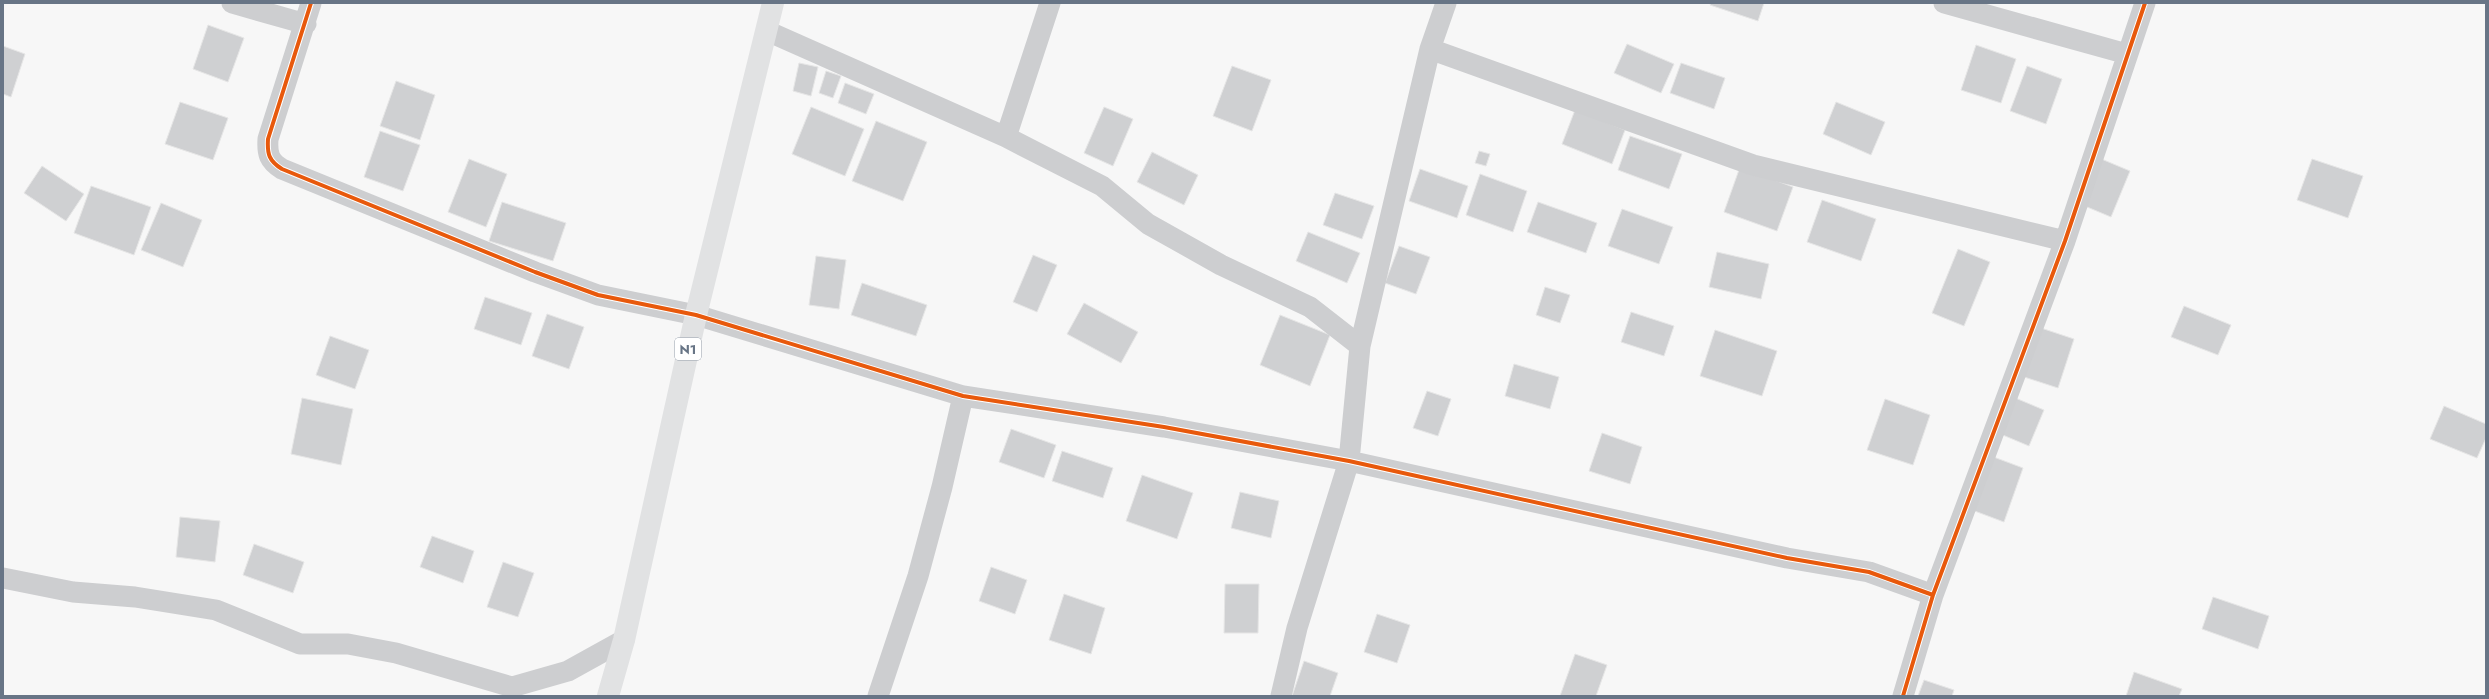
<svg xmlns="http://www.w3.org/2000/svg" width="2489" height="699" viewBox="0 0 2489 699" font-family="Jost,sans-serif">
<style>
.building{fill:#cfd0d2;stroke:#e6e6e6}
.lines{fill:none;stroke-linecap:round;stroke-linejoin:round}
.minor{stroke:#cdced0;stroke-width:21}
.major{stroke:#e1e2e3;stroke-width:22}
.cycleway-casing{stroke:#fff;stroke-width:6}
.cycleway{stroke:#e8590c;stroke-width:4}
.labels{text-anchor:middle;dominant-baseline:central;stroke-width:4;stroke-linejoin:round;paint-order:stroke}
.shield{fill:#fff;stroke:#959eaa;stroke-width:1}
.shield-label{font-size:13px;font-weight:bold;fill:#687586}
</style>
<rect width="100%" height="100%" fill="#f7f7f7"/>
<path class="building" d="M1711,3H1764L1758,21L1710,5Z
M208,25L244,38L228,82L193,69Z
M1627,44L1674,64L1661,93L1614,73Z
M1976,45L2016,59L2001,103L1961,90Z
M3,46L25,54L11,97L3,94Z
M799,63L818,67L811,96L793,91Z
M1681,63L1725,78L1714,109L1670,93Z
M1232,66L1271,80L1252,131L1213,116Z
M2027,66L2062,79L2046,124L2010,111Z
M826,71L841,76L833,98L819,93Z
M396,81L435,95L420,140L380,126Z
M845,83L874,94L866,114L838,103Z
M180,102L228,118L213,160L165,144Z
M1836,102L1885,122L1871,155L1823,134Z
M811,107L864,129L845,176L792,154Z
M1104,107L1133,119L1113,166L1084,153Z
M1575,110L1625,130L1612,164L1562,144Z
M876,121L927,142L903,201L852,181Z
M380,131L420,145L403,191L364,177Z
M1630,136L1682,154L1669,189L1618,170Z
M1479,151L1490,154L1486,166L1475,163Z
M1152,152L1198,175L1184,205L1137,182Z
M2099,158L2130,171L2111,217L2080,204Z
M469,159L507,174L486,227L448,212Z
M2312,159L2363,176L2348,218L2297,200Z
M42,166L84,194L66,221L24,193Z
M1740,167L1793,187L1777,231L1724,212Z
M1420,169L1468,186L1457,218L1409,201Z
M1480,174L1527,191L1513,232L1466,215Z
M91,186L151,207L134,255L74,233Z
M1335,193L1374,206L1362,239L1323,225Z
M1822,200L1876,219L1861,261L1807,242Z
M502,202L566,223L553,261L489,241Z
M1538,202L1597,223L1586,253L1527,232Z
M161,203L202,220L183,267L141,250Z
M1622,209L1673,227L1659,264L1608,246Z
M1308,232L1360,253L1347,283L1296,261Z
M1399,246L1430,257L1416,294L1385,283Z
M1958,249L1990,262L1964,326L1932,313Z
M1717,252L1769,264L1761,299L1709,287Z
M1033,255L1057,265L1037,312L1013,302Z
M816,256L846,260L839,309L809,305Z
M862,283L927,305L916,336L851,315Z
M1545,287L1570,295L1560,323L1536,315Z
M485,297L532,313L521,345L474,329Z
M1084,303L1138,332L1121,363L1067,334Z
M2184,306L2231,325L2218,355L2171,337Z
M1631,312L1674,326L1664,356L1621,342Z
M547,314L584,327L569,369L532,356Z
M1280,315L1330,335L1310,386L1260,365Z
M2035,326L2074,339L2058,388L2018,375Z
M1715,330L1777,351L1762,396L1700,376Z
M330,336L369,350L355,389L316,375Z
M1514,364L1559,377L1550,409L1505,396Z
M1427,391L1451,399L1438,436L1413,428Z
M2013,397L2044,410L2029,446L1998,433Z
M302,398L353,409L341,465L291,454Z
M1885,399L1930,415L1913,465L1867,450Z
M2444,406L2486,424V438L2477,458L2430,439Z
M1011,429L1056,445L1044,478L999,462Z
M1602,433L1642,447L1630,484L1589,471Z
M1062,451L1113,468L1103,498L1052,481Z
M1991,456L2023,468L2004,522L1972,510Z
M1142,475L1193,493L1177,539L1126,521Z
M1240,492L1279,501L1271,538L1231,528Z
M180,517L220,521L215,562L176,557Z
M432,536L474,551L463,583L420,567Z
M254,544L304,562L293,593L243,575Z
M503,562L534,573L518,617L487,607Z
M991,567L1027,580L1015,614L979,601Z
M1225,584H1259L1258,633H1224Z
M1064,594L1105,608L1091,654L1049,640Z
M2213,597L2269,616L2258,649L2202,629Z
M1377,614L1410,625L1397,663L1364,652Z
M1575,654L1607,665L1596,696H1560Z
M1304,661L1338,673L1330,696H1292Z
M2134,672L2182,689L2179,696H2126Z
M1924,680L1954,690L1952,696H1918Z"/>
<g class="lines">
<path class="minor" d="M232,3L306,24
M311,3L268,139C267,154 269,161 282,169L535,272L598,295L696,315L963,396L1164,427L1349,461L1787,558L1869,572L1933,595
M1944,3L2127,54
M767,31L1006,137L1102,186L1148,224L1221,265L1310,307L1360,346
M1430,49L1753,165L2065,241
M1006,137L1050,3
M3,578L73,592L135,597L216,610L300,644H348L396,653L512,687L568,671L624,640
M878,696L918,576L942,487L963,396
M1281,696L1297,628L1349,461L1360,346L1430,49L1446,3
M1903,696L1933,595L2065,241L2145,3"/>
<path class="major" d="M608,696L624,640L696,315L773,3"/>
<g class="cycleway-casing">
<path id="cycleway" d="M311,3L268,139C267,154 269,161 282,169L535,272L598,295L696,315L963,396L1164,427L1349,461L1787,558L1869,572L1933,595
M1903,696L1933,595L2065,241L2145,3"/>
</g>
<use href="#cycleway" class="cycleway"/>
</g>
<g class="labels">
<rect class="shield" x="675" y="338" width="26" height="22" rx="3"/>
<g class="shield-label">
<text x="688" y="349">N1</text>
</g>
</g>
<rect width="2489" height="699" fill="none" stroke="#687586" stroke-width="8"/>
</svg>
